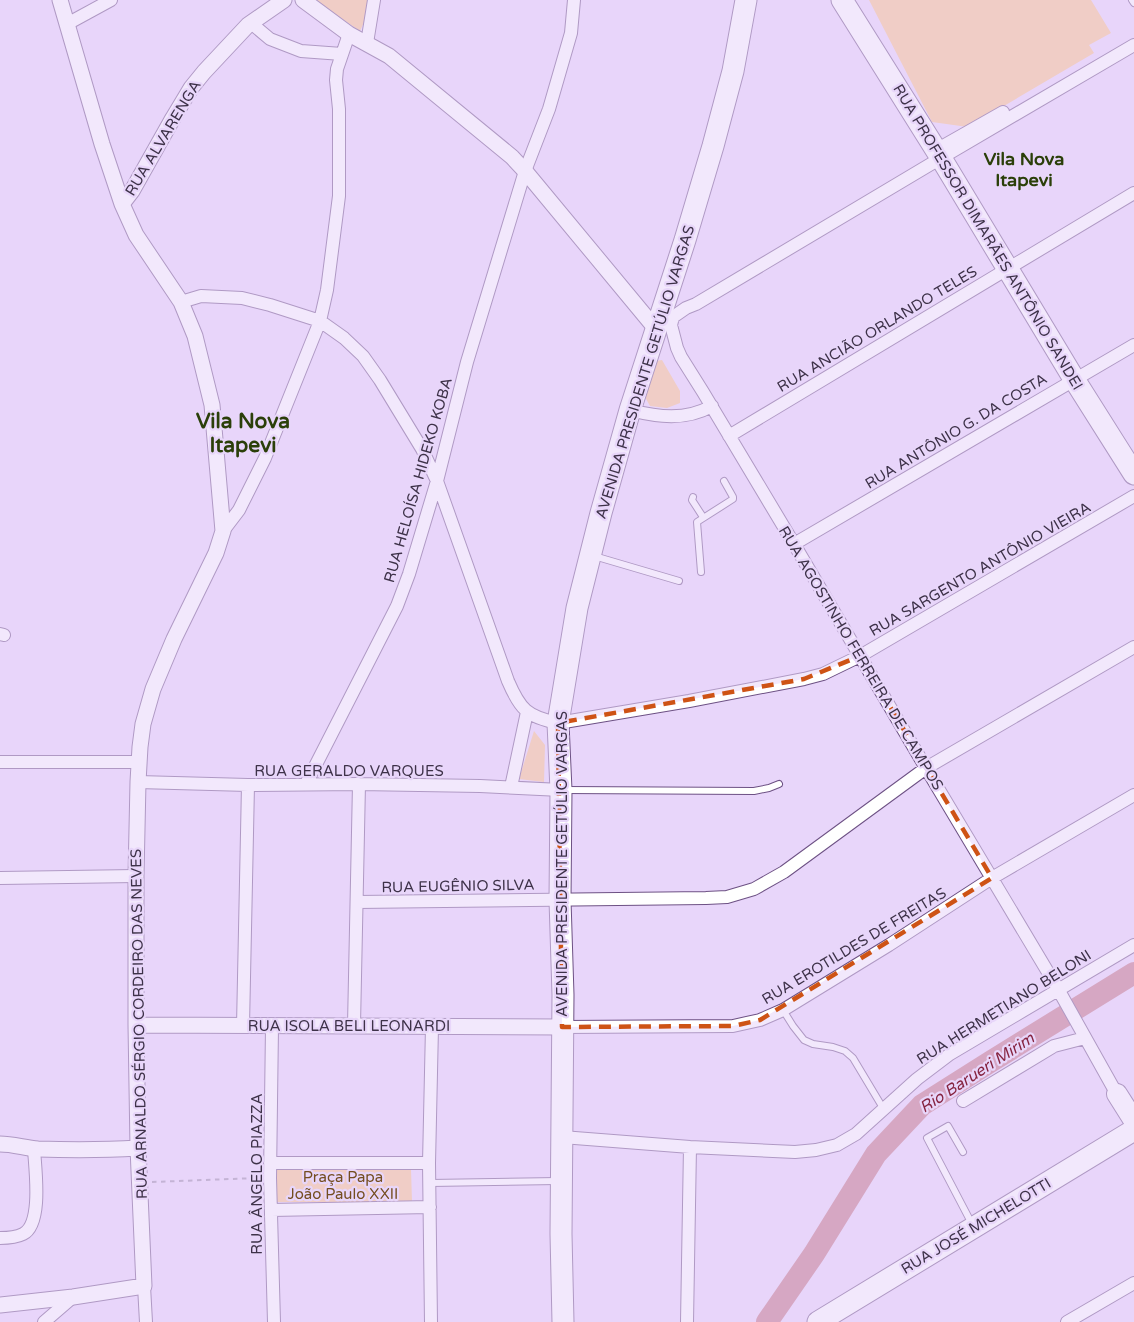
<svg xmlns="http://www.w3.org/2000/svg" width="1134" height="1322" viewBox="0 0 1134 1322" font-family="'Varela Round',sans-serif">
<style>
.green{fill:#fac387}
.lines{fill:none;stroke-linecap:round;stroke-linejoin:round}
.river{stroke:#c17080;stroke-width:22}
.service-casing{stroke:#6d5184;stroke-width:8}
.minor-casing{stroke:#6d5184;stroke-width:14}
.tertiary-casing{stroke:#6d5184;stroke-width:17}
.primary-casing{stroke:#6d5184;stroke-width:22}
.trunk-casing{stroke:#6d5184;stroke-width:23}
.path{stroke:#998aa8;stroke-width:2;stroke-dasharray:4.5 4.5;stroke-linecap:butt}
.service{stroke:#fff;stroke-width:6}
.minor{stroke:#fff;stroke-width:12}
.tertiary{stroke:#fff;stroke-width:15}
.primary{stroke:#fff;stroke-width:20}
.trunk{stroke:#fff;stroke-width:21}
.marked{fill:none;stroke:#ce5315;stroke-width:4.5;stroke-dasharray:12 8;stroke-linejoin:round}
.labels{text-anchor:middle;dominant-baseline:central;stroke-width:4.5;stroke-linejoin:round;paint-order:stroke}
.street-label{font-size:15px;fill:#3e3249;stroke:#e8d6fa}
.park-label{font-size:15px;fill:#744d1f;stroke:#e8d6fa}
.water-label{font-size:16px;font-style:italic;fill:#862440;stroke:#e8d6fa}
.quarter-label{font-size:18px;font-weight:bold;fill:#2b3f09;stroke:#e8d6fa}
.district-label{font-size:21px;font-weight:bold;fill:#2b3f09;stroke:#e8d6fa}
</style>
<rect width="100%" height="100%" fill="#e8d6fa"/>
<path class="green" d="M317,0H370L365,20L360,31L323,6Z
M869,0H1091L1111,33L1089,45L1094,53L968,127L932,122Z
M662,360L680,391V403L667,408L650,406L645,397L656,361Z
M534,731L545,745L544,782L519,779Z
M275,1168L411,1169L412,1202H275Z"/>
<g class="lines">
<path class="river" d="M767,1322L814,1254L876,1154L922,1105L990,1062L1134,973"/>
<g class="service-casing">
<path id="service" d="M1132,0L1134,3
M693,497L692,500L703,517
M594,556L679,581
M701,572L697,522L733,499V497L724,481
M564,790L754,791L769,788L779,784
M783,1010L793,1026L804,1040L813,1044L833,1047L845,1051L853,1058L883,1108
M963,1152L948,1126L927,1138L972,1224
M430,1183L558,1181"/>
</g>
<g class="minor-casing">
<path id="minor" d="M251,23L270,39L301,51L342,54
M67,24L111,0
M367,43L374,0
M936,150L1003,112
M181,302L201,296L242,298L270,305L320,321L344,338L363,356L380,380L422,449L437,481L508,681C520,709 527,717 558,723L689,701L804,679L823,674L860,656L1134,496
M630,410C658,417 685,421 712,406
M729,436L1134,193
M223,531L239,510L265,458L320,321L327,290L339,196V109L336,80L337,69L349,34
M794,544L1134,345
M0,634L4,635
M0,762H140
M138,782L248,785L359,784L480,786L561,790
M306,784L397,606L409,574L437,481L467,362L525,171L549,109L571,33L574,0
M511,787L527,712
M0,878L136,876
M357,902L706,898L727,897L754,889L784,872L926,768L1134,647
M354,1025L359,784
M243,1026L248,785
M272,1027L270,1178L274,1322
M562,1027L733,1026L760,1020L783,1010L889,945L992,878L1134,795
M1119,1098L1058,989L926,768L794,544L703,392L681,357L677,348L671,325L673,317L686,308L696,304L941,158L1134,45
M963,1101L1054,1046L1085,1038
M562,1137L690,1147L795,1152L816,1150L837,1145L856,1134L917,1079L950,1054L1134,945
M270,1163H429
M271,1210L430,1207
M0,1238C7,1238 17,1237 23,1234C43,1224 35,1168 34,1149
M144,1286L146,1322
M44,1322L73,1297
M431,1322L429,1163L432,1027
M687,1322L690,1147
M1067,1322L1134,1283"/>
</g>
<g class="tertiary-casing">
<path id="tertiary" d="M303,0L349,34L389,56L512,157L525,171L656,329
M122,204L132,191L173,118L191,88L204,72L248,25L284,0
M136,1025L562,1027
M0,1144C13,1144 25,1148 38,1149C71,1150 105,1150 138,1148
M0,1305L73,1297L144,1286L138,1148L136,1025V876L138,782L140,747L143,724L153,689L174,639L216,553L223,531L212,405L195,336L181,302L136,235L122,204L102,144L60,0"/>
</g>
<g class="primary-casing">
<path id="primary" d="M1117,1094L1134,1121"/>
</g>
<g class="trunk-casing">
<path id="trunk" d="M842,0L941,158L1074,379L1134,474
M563,1322L561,1234L563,995L560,900L561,790L558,723L577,608L601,513L630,410L685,240L713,146L733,71L746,0
M818,1322L1134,1130"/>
</g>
<path class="path" d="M152,1182L257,1178"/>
<use href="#service" class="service"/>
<use href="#minor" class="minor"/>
<use href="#tertiary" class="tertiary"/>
<use href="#primary" class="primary"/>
<use href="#trunk" class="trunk"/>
</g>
<path d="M0 0H1134V1322H0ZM860,656L992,878L760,1020L733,1026L562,1027L558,723L804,679Z" fill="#e8d6fa" fill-opacity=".55" fill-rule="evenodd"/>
<path class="marked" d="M860,656L992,878L760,1020L733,1026L562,1027L558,723L804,679Z"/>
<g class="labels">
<g class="street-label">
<text transform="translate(163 138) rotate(-59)">RUA ALVARENGA</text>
<text transform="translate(988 237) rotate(59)">RUA PROFESSOR DIMARÃES ANTÔNIO SANDEI</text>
<text transform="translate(877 329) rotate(-31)">RUA ANCIÃO ORLANDO TELES</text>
<text transform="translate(645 372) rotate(-73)">AVENIDA PRESIDENTE GETÚLIO VARGAS</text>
<text transform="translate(956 431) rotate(-31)">RUA ANTÔNIO G. DA COSTA</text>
<text transform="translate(418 480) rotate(-74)">RUA HELOÍSA HIDEKO KOBA</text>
<text transform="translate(980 569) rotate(-30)">RUA SARGENTO ANTÔNIO VIEIRA</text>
<text transform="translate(861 658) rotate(59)">RUA AGOSTINHO FERREIRA DE CAMPOS</text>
<text x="349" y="771">RUA GERALDO VARQUES</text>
<text transform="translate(562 864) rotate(-90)">AVENIDA PRESIDENTE GETÚLIO VARGAS</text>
<text transform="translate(458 886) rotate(-1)">RUA EUGÊNIO SILVA</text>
<text transform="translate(854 946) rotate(-31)">RUA EROTILDES DE FREITAS</text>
<text transform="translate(1004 1007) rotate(-32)">RUA HERMETIANO BELONI</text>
<text transform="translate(139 1024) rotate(-91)">RUA ARNALDO SÉRGIO CORDEIRO DAS NEVES</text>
<text x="349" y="1026">RUA ISOLA BELI LEONARDI</text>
<text transform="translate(257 1174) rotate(-90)">RUA ÂNGELO PIAZZA</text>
<text transform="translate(976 1226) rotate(-31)">RUA JOSÉ MICHELOTTI</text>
</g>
<g class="park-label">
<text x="343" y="1177">Praça Papa<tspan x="343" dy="17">João Paulo XXII</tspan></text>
</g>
<g class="water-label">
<text transform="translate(977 1073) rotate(-33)">Rio Barueri Mirim</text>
</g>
<g class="quarter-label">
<text x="1024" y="159">Vila Nova<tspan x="1024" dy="21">Itapevi</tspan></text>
</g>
<g class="district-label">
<text x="243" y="421">Vila Nova<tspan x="243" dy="24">Itapevi</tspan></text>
</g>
</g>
</svg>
